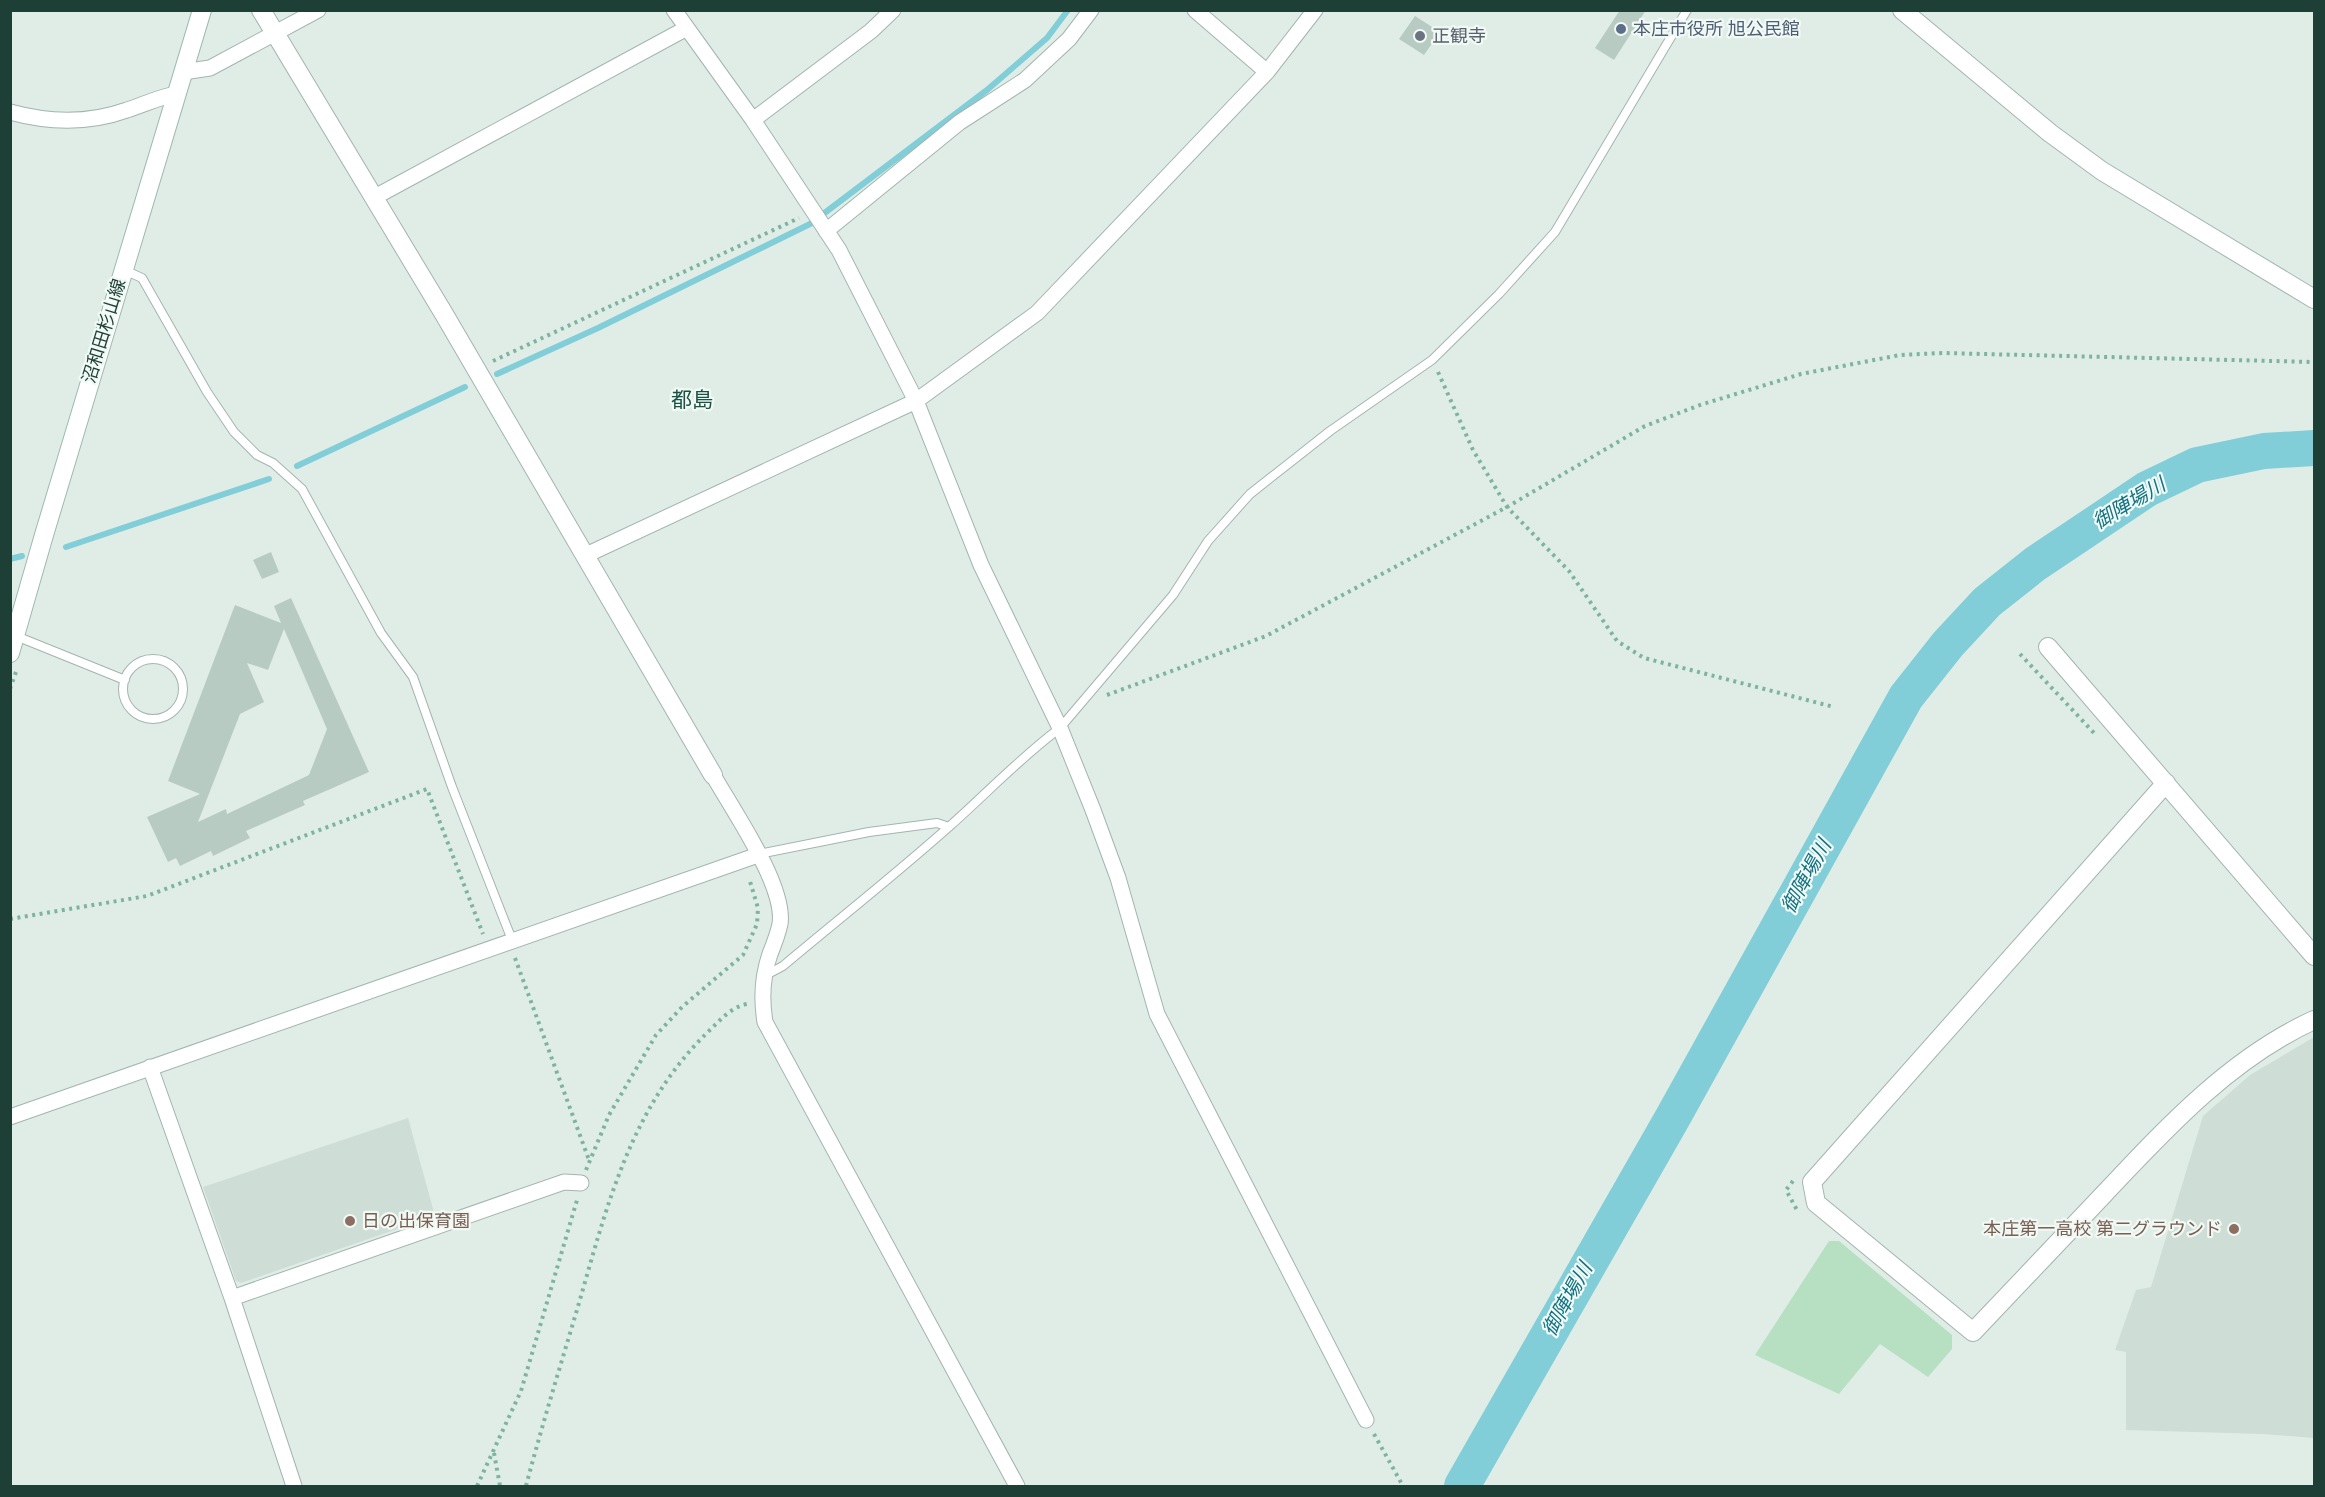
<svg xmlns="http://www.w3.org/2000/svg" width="2325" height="1497" viewBox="0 0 2325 1497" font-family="'DM Sans','Noto Sans JP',sans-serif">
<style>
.built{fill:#ceddd6}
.green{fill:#b6e0c1}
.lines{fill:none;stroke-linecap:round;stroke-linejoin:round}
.stream{stroke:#81cdd8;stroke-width:6}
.river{stroke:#81cdd8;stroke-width:36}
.building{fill:#b8cbc2;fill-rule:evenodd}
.service-casing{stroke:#a2b5ae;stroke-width:10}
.minor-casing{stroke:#a2b5ae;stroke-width:17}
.tertiary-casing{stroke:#a2b5ae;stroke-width:20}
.secondary-casing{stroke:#9dbaaf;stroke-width:20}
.path{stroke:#7db4a1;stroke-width:4;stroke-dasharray:3 4.5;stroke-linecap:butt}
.service{stroke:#fff;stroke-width:8}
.minor{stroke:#fff;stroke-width:15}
.tertiary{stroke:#fff;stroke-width:18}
.secondary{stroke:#fff;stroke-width:18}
.service-dot{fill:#5c6f8a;stroke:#f1f9f5;stroke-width:2}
.worship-dot{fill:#6b7280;stroke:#f1f9f5;stroke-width:2}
.education-dot{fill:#8d6e63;stroke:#f1f9f5;stroke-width:2}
.labels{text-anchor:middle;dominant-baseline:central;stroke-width:4.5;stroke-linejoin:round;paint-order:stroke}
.service-label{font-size:18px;fill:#4e5e75;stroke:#f1f9f5;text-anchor:start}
.worship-label{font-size:18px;fill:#5b616d;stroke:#f1f9f5;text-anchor:start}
.street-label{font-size:18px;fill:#1e3f35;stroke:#f1f9f5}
.education-label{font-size:18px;fill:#785e54;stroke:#f1f9f5;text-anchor:start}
.water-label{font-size:20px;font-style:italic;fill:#127182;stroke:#f1f9f5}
.quarter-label{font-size:21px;fill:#185344;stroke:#f1f9f5}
</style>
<rect width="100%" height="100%" fill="#e0ede7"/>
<path class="built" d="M2314,1037V1438L2262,1434L2126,1430V1352L2115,1350L2136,1290L2151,1287L2203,1116L2250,1075Z
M408,1118L435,1216L241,1283L236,1281L203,1187Z"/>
<path class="green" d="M1829,1241H1839L1952,1335V1349L1928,1377L1880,1344L1839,1394L1755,1355Z"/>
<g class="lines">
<path class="stream" d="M497,374L598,328L810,224L987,90L1047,38L1068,10
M297,466L465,387
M66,547L269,479
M10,559L22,556"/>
<path class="river" d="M1462,1486L1673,1117L1906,697L1948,644L1987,602L2035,564L2147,489L2197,465L2264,451L2314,448"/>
</g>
<path class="building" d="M1620,10H1646L1614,60L1595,48Z
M1415,16L1440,32L1424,55L1399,39Z
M271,552L279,572L262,579L253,560Z
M291,598L369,772L303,801L305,805L246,831L250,838L213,856L211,851L180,866L176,858L168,862L147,817L200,794L168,781L235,605L281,623L274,606ZM284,629L327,729L309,775L227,814L226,809L198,822L240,714L264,702L247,663L268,670Z"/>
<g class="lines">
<g class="service-casing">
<path id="service" d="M124,270L142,278L207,392L234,432L257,455L273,463L302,489L381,633L413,677L452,787L512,940
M16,636L125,680
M123 689a30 30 0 1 1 60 0a30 30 0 1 1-60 0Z
M759,854L869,832L937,823L949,827
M764,976L783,966C839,919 896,874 951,825C987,793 1021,757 1060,728L1173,595L1208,541L1250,494L1330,431L1432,360L1499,294L1555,232L1687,10"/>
</g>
<g class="minor-casing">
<path id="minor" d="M674,10L753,120L839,250L916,401L981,565L1060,728L1093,810L1118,878L1157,1014L1366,1420
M1195,10L1267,72
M183,72L210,68L318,10
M10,112C50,123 88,124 127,110C143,105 159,97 176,94
M753,120L871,31L893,10
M373,198L687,28
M826,231L960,122L1025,80L1069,39L1091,10
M584,556L916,401L1037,313L1267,72L1315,10
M713,775C732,809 786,886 780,924C778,934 774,944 770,954C762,977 761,998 765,1022L1017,1486
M150,1067L232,1298L294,1486
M10,1117L758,855
M232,1298L564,1182L581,1183"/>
</g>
<g class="tertiary-casing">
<path id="tertiary" d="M261,10L444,314L713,775
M1902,10L2050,133L2102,171L2314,299
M2048,647L2314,956
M2166,783L1812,1182L1816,1203L1973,1332C2017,1286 2061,1239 2105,1193C2167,1127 2231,1058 2314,1020"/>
</g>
<g class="secondary-casing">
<path id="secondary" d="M10,653L44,535L202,10"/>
</g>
<path class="path" d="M493,361L799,218
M1438,372L1473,450L1507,507L1569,571L1617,641L1644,658L1834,707
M2020,654L2095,734
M10,689L17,669
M1107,695L1266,636L1507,507L1645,426L1700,405L1801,374L1900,355L1942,353L2314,362
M10,919L147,896L427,789L483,934
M515,958L589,1160
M586,1170L609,1115L656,1035L682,1007L743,955L757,924L758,908L749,878
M1793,1181L1786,1190L1797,1210
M1374,1434L1403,1486
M494,1453L500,1486
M477,1486L521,1391L577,1200
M526,1486C542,1425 561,1364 579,1303C608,1202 632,1104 711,1029C722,1018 732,1007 747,1004"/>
<use href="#service" class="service"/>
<use href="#minor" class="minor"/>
<use href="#tertiary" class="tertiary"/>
<use href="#secondary" class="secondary"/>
</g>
<circle class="service-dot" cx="1621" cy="29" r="6"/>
<circle class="worship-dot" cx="1420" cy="36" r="6"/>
<g class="education-dot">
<circle cx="350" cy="1221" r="6"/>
<circle cx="2234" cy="1229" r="6"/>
</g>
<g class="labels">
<g class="service-label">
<text x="1633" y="29">本庄市役所 旭公民館</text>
</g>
<g class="worship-label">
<text x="1432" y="36">正観寺</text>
</g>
<g class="street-label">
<text transform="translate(104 331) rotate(-73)">沼和田杉山線</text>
</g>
<g class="education-label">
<text x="362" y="1221">日の出保育園</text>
<text x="2222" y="1229" text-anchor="end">本庄第一高校 第二グラウンド</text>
</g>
<g class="water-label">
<text transform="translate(2129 503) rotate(-31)">御陣場川</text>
<text transform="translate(1806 876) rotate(-61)">御陣場川</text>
<text transform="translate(1567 1299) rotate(-61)">御陣場川</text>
</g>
<g class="quarter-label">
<text x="692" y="400">都島</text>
</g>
</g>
<rect width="2325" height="1497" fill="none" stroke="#1e3f35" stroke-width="24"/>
</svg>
